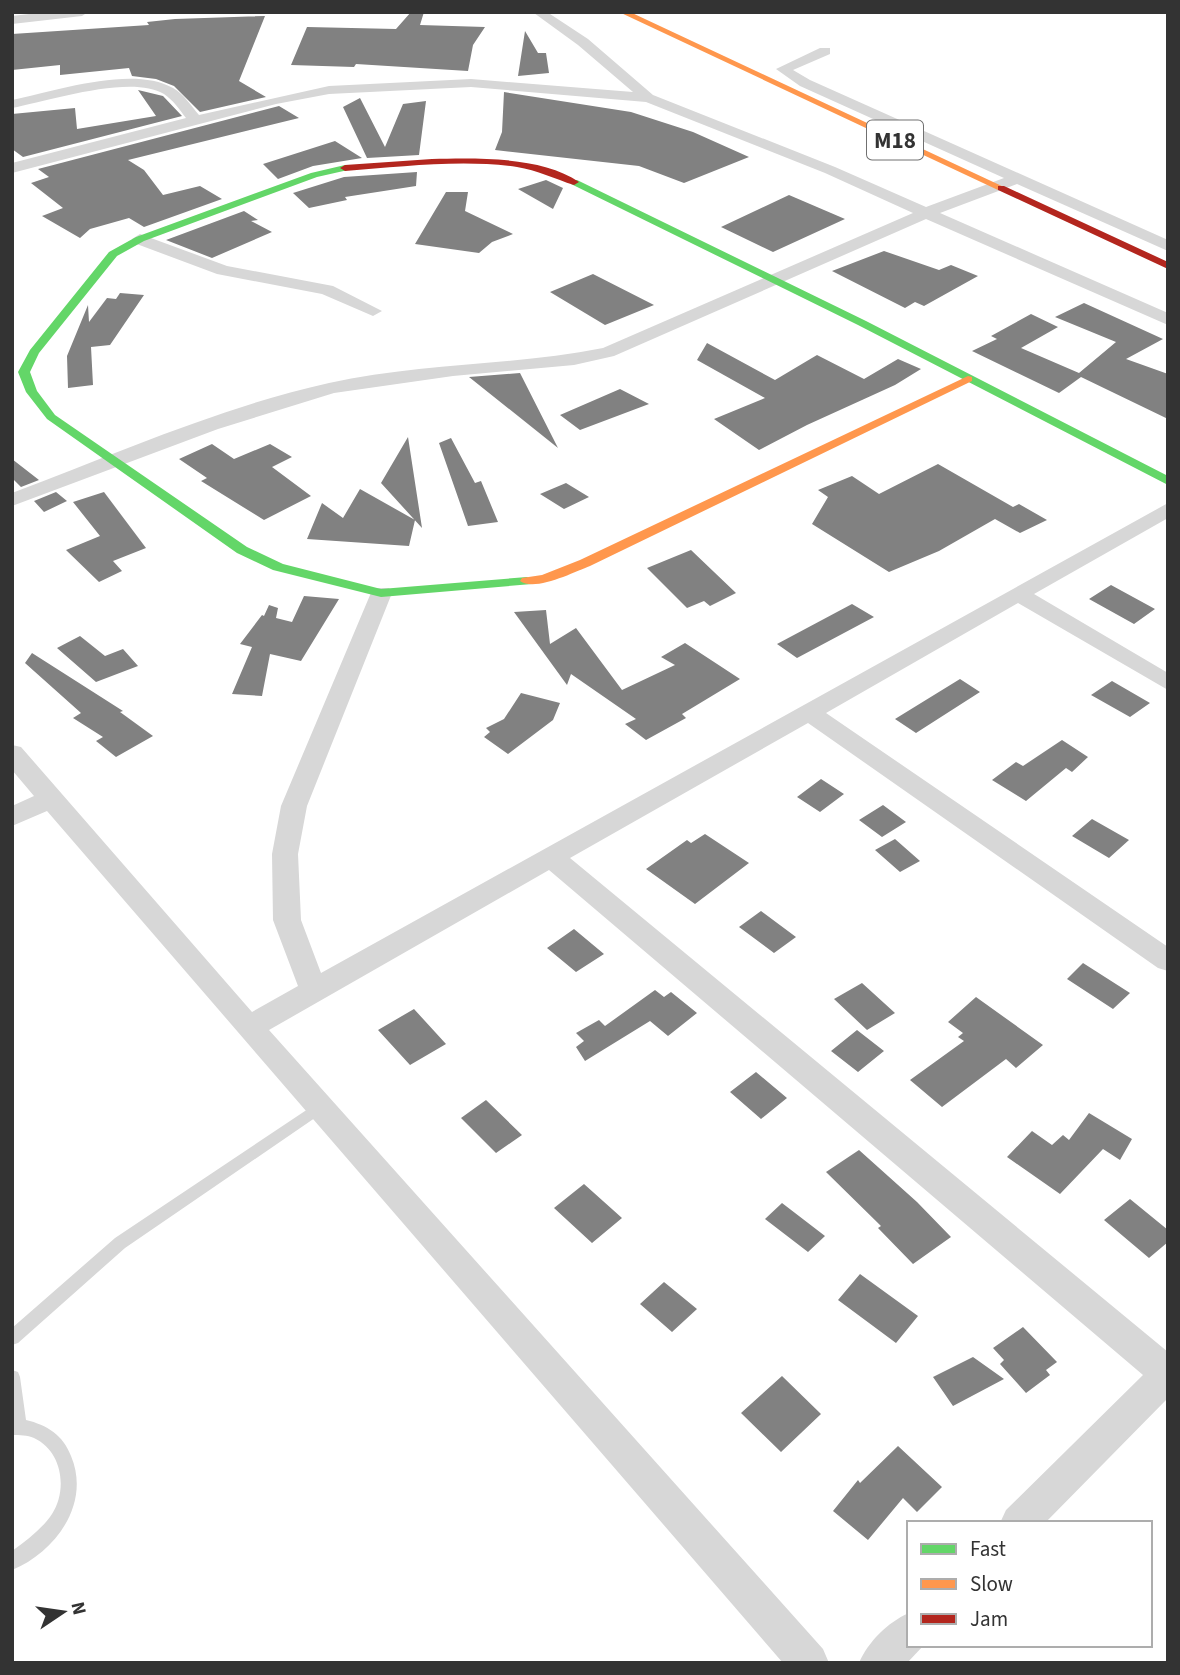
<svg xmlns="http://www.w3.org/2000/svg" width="1180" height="1675" viewBox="0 0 1180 1675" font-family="'Source Sans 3',sans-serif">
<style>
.building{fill:#818181}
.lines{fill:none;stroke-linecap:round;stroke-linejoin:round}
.lane{fill:#d7d7d7;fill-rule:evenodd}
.street{fill:#d7d7d7;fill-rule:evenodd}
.fast{fill:#63d668;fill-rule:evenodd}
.slow{fill:#ff974d;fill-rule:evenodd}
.jam{fill:#b3261e;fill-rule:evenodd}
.labels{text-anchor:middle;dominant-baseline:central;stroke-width:7;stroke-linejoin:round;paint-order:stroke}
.shield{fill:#fff;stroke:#707070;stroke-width:2}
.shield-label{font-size:23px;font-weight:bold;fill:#333}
</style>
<rect width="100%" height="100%" fill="#fff"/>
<path class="building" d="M411,12H424L420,25L485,27L473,45L468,71L356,64L354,67L291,65L307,27L396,29Z
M265,16L239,81L266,97L200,112L174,86L156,79L132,76L129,68L60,75V65L12,70V34L149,25L147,22L175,19Z
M525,31L538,53H546L549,73L518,76Z
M138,90L163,96L182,116L23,157L12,149V114L75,108L77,129L156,116Z
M504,92L631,112L693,132L749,157L684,183L639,166L495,150L502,132Z
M360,98L385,147L403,104L426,101L419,155L367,158L343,107Z
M279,106L299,118L128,160L144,170L163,195L200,186L222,199L144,227L129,218L90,229L80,238L42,216L63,208L31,183L49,177L38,169Z
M335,141L362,158L313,166L278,179L263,164Z
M417,172L416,186L345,197L347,200L309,208L293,193L344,177Z
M546,180L563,188L553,209L518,189Z
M446,192H468L465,211L513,234L492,242L479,253L415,244Z
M789,195L845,219L773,252L721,227Z
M244,211L258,220L251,221L272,232L212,258L166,240Z
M884,251L939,270L951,265L978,276L924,306L915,302L905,308L832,271Z
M593,274L654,305L605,325L550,292Z
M120,293L144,295L110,345L91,347L93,385L68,388L67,356L88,305L89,322L107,298L116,299Z
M1084,303L1163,339L1126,359L1168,374V419L1081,377L1059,393L972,351L997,339L991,336L1031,314L1058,327L1021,348L1079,373L1116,342L1055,317Z
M707,343L775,380L817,355L864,379L898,359L921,369L895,385L807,425L759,450L714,419L765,398L697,360Z
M520,373L558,448L469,377Z
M620,389L649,404L580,430L560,415Z
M408,437L422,528L381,483Z
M451,438L475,483L481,481L498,522L468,526L439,443Z
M212,444L234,459L270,444L292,457L272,467L311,496L264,520L201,481L207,478L179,459Z
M12,459L39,480L21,487L12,478Z
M938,464L1013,507L1019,504L1047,520L1020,533L995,519L939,551L889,572L812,524L828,497L818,490L852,476L879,494Z
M566,483L589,497L564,509L540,494Z
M360,489L415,520L409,546L307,539L322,503L343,518Z
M56,492L67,501L44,512L34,501Z
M104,492L146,548L113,561L122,571L99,582L66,550L100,536L73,502Z
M691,550L736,593L710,606L704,601L687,608L647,568Z
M1111,585L1155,609L1134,624L1089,599Z
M304,596L339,599L301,661L270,654L262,696L232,694L252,647L240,644L262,615L264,616L269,605L278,608L276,618L292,622Z
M852,604L874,617L797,658L777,644Z
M546,610L550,644L576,628L622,690L675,665L661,657L685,643L740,679L682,714L686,718L646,740L625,724L636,719L571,674L567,685L514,612Z
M80,636L105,656L123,649L138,666L96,682L57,648Z
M32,653L123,711L120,712L153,736L116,757L96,741L103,737L73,718L81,713L25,663Z
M960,679L980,692L916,733L895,719Z
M1112,681L1150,703L1130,717L1091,695Z
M521,693L560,703L553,720L508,754L484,737L490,732L486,728L504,719Z
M1062,740L1088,757L1072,772L1066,768L1026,801L992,780L1016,762L1023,766Z
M821,779L844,794L820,812L797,797Z
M883,805L906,822L882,837L859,820Z
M1092,819L1129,840L1109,858L1072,836Z
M705,834L749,863L695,904L646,869L687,840L691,843Z
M895,839L920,861L900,872L875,850Z
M761,911L796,937L774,953L739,927Z
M574,929L604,954L576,972L547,948Z
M1083,963L1130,993L1113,1009L1067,979Z
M862,983L895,1013L867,1030L834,999Z
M655,990L664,997L671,992L697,1013L668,1036L650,1021L585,1061L576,1047L584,1041L576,1033L599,1020L605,1026Z
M976,997L1043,1045L1016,1068L1006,1059L942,1107L910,1080L964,1041L958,1037L963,1033L948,1022Z
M414,1009L446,1044L410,1065L378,1030Z
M857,1030L884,1051L858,1072L831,1051Z
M756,1072L787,1098L761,1119L730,1092Z
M486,1100L522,1135L496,1153L461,1118Z
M1089,1113L1132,1139L1120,1160L1103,1149L1060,1194L1007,1157L1032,1131L1052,1145L1063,1135L1069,1140Z
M859,1150L917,1202L951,1237L913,1264L878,1228L881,1226L826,1172Z
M584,1184L622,1218L592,1243L554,1208Z
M1130,1199L1168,1230V1242L1149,1258L1104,1220Z
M782,1203L825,1236L808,1252L765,1219Z
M860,1274L918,1316L896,1343L838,1300Z
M664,1282L697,1309L672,1332L640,1304Z
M1023,1327L1057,1362L1046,1370L1050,1375L1026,1393L1000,1364L1004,1360L993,1348Z
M973,1357L1004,1379L953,1406L933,1377Z
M782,1376L821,1414L781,1452L741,1413Z
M898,1446L942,1487L917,1512L903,1498L868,1540L833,1511L858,1480L860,1483Z"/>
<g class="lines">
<path class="lane" d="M320,1101L325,1103L327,1107L325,1111L125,1248L18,1343L12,1345V1328L115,1238Z
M12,1370L18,1372L20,1377L26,1420C47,1425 63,1435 71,1456C91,1503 56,1552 12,1570V1551C27,1540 42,1529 52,1514C68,1489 62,1451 34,1438C27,1435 20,1435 12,1435Z"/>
<path class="street" d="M46,12H88L82,16L12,24V16Z
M547,12L588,39L653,95L835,167L926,207L1004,178L800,86L776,69L820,48H830V54L793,70L810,80L1168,240V251L1017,184L940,213L1168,313V325L926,219L614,356L574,365L453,376L334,393L218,429L12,506V493C116,454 220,407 329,383C419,363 513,366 603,348L913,213L825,173L646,102L471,87L329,94L276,104L12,173V163L186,118C180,110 173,100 164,94C131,74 49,101 12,108V100C56,91 132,65 173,88C184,94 191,106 199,115L329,86L471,79L633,92L578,45L534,13Z
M140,234L227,266L333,286L382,311L373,316L322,294L217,274L134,243L132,239Z
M1168,503V518L1034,594L1168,673V690L1018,603L826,713L1168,947V971L1158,968L808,723L570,858L1168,1352V1398L1045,1523H1000L1006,1510L1143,1375L549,870L269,1030L823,1649L829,1663H783L47,811L12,826V806L34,796L12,770V745L21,747L252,1012L298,986L273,920L272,854L281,806L373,588H389L392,593L307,806L298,854L301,920L321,973Z
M909,1613V1645H924L907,1663H859C868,1642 888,1622 909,1613Z"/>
<path class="fast" d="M345,165L348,166V170L317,177L144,241L117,256L39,353L30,372L37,391L55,415L247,547L283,564L381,589L527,577L534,581L532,584L381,597L273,570L237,553L47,419L26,392L18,372L30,350L109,252L136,237L311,173Z
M571,180H577L866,321L1168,476V485L858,325L571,184Z"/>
<path class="slow" d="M619,12H630L1006,188L998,190Z
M968,376L972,377V381L590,566C574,572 535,592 520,581L522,578L542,575L580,560Z"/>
<path class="jam" d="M432,159C475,158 542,156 579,182L574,185C555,179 537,170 517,167C460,159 402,167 345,171L340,168L345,165Z
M998,186H1004L1168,262V269L998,190Z"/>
</g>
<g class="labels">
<rect class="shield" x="867" y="120.5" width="56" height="39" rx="5"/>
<g class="shield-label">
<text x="895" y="140">M18</text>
</g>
</g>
<rect width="1180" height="1675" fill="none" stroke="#333333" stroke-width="28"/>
<rect x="907" y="1521" width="245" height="126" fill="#ffffff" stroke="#adadad" stroke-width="2"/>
<rect x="921" y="1544" width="35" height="10" fill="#63d668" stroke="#adadad" stroke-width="2"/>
<text x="970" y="1556" font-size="21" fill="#333333">Fast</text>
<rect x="921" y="1579" width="35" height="10" fill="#ff974d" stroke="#adadad" stroke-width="2"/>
<text x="970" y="1591" font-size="21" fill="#333333">Slow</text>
<rect x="921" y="1614" width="35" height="10" fill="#b3261e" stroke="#adadad" stroke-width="2"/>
<text x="970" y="1626" font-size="21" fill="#333333">Jam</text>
<g transform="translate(63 1612) rotate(77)" stroke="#ffffff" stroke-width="5" paint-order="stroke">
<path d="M0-5L12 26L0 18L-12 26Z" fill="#333333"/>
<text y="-10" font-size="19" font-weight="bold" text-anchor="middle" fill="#333333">N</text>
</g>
</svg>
